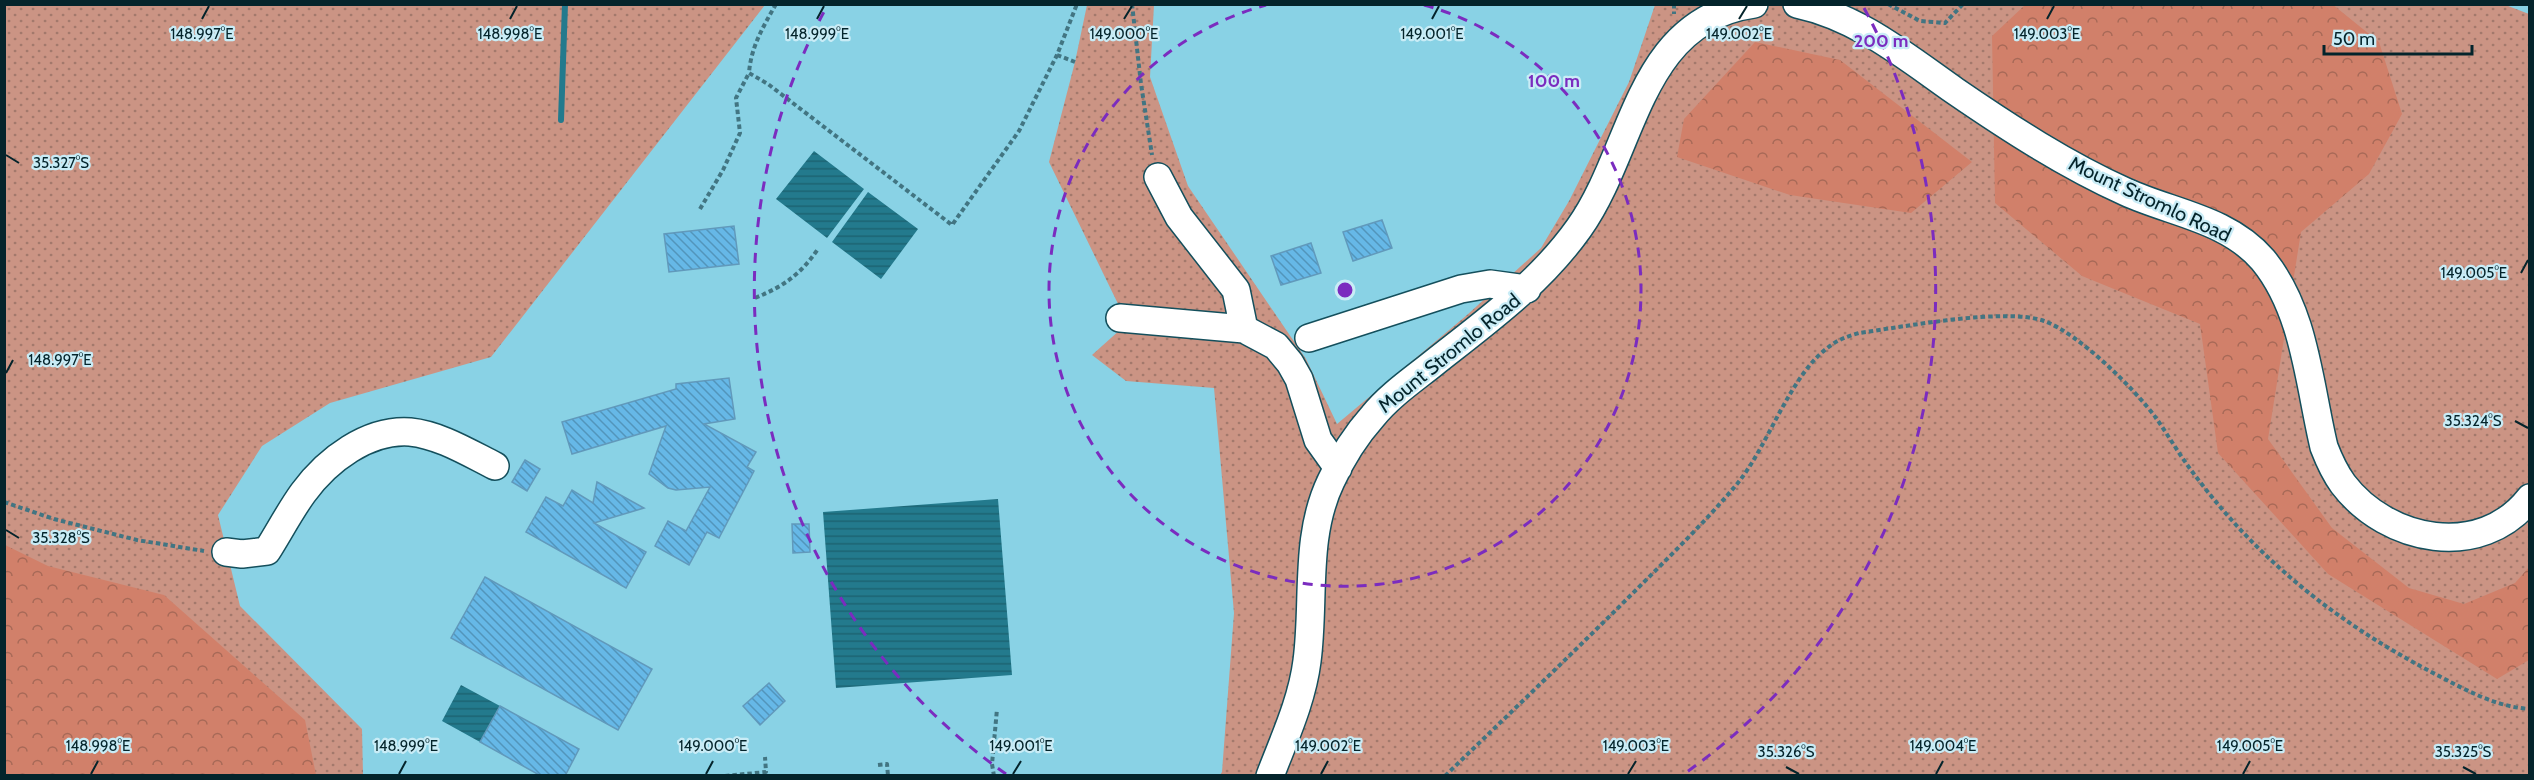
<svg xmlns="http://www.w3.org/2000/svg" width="2534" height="780" viewBox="0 0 2534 780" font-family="Cabin,sans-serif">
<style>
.grass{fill:url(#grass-dots)}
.forest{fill:url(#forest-crowns)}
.water{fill:url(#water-rules)}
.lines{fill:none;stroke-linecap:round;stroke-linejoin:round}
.stream{stroke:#237a8d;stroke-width:6}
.building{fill:url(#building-back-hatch);stroke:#6199bb;stroke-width:1.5}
.minor-casing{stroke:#144f5c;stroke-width:30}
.path{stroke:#427582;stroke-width:4;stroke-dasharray:4.5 3;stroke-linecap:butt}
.minor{stroke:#fff;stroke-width:27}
.ticks{fill:none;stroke:#04242b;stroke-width:2}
.ring{fill:none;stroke:#7b2cbf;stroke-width:3;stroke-dasharray:10 8}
.labels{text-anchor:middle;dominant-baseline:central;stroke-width:4.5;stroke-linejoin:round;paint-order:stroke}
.street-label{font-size:20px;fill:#04242b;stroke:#c9ecf6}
.ticks-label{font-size:15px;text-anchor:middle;fill:#04242b;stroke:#c9ecf6;stroke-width:4.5;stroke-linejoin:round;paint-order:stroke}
.centre{fill:#7b2cbf;stroke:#c9ecf6;stroke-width:3}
.ring-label{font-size:18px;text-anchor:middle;font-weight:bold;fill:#7b2cbf;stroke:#c9ecf6;stroke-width:4.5;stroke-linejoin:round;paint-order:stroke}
</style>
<defs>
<pattern id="grass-dots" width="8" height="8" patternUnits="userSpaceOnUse" patternTransform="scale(1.5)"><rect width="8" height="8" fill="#cb9484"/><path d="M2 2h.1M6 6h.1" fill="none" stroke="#a3796c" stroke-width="1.8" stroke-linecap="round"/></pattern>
<pattern id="forest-crowns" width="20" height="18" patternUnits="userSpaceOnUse" patternTransform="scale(1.5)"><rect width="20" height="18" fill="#d1806a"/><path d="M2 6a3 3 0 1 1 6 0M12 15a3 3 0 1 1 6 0" fill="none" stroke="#a76957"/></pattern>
<pattern id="water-rules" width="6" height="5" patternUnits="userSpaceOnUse" patternTransform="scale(1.5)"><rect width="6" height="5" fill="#237a8d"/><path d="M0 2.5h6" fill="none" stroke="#1c6473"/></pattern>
<pattern id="building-back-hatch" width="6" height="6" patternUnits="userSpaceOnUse" patternTransform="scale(1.5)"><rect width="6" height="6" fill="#66b8e7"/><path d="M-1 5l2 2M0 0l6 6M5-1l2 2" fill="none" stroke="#5295bb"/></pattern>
</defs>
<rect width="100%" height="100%" fill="#89d2e5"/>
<path class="grass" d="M2503,4L2529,14V775H1220L1222,772L1234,613L1214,388L1126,381L1092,355L1121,329L1120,308L1049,162L1075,62L1087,5H1154L1150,77L1188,186L1306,359L1337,424L1467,315L1541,248L1569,201L1629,82L1655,5Z
M5,5H765L491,357L330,403L262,446L218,515L240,606L362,729L363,775L5,776Z"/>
<path class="forest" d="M2332,4L2379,42L2402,114L2369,174L2301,232L2268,439L2332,528L2409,588L2464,604L2515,583L2529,567V660L2497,679L2328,574L2218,453L2200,324L2082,276L1995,203L1992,36L2025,5Z
M1755,42L1840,60L1972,162L1911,213L1790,195L1677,157L1684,119Z
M5,545L48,566L164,595L305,720L316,775H5Z"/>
<path class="water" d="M814,151L864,189L827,238L776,199Z
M868,192L918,229L881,279L832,242Z
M998,499L1012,675L836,688L823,512Z
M461,685L500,706L480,742L442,721Z"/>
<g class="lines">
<path class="stream" d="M561,120L565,4"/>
</g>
<path class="building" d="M1382,220L1392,248L1353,261L1343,232Z
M734,226L739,264L669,272L664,234Z
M1311,243L1321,273L1281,285L1271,256Z
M729,378L735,419L704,424L756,452L747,467L754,471L719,538L707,532L689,565L655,546L668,521L686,531L710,487L676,490L668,488L649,474L666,426L572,454L562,422L676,389V384Z
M525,460L540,469L527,491L512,482Z
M597,482L644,508L594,523L646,552L626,588L526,532L546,497L563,506L572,490L593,503Z
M792,524H809L810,552L793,553Z
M485,577L652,669L618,730L451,638Z
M769,683L785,701L760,725L743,706Z
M500,706L579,749L565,776H541L480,742Z"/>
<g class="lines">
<g class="minor-casing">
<path id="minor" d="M1797,4C1858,17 1905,56 1955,91C2009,128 2066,165 2126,192C2172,213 2228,219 2263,260C2305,311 2309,384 2324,447C2329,460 2335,473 2343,484C2387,542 2481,561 2530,498
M1158,177L1179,217L1236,290L1244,329
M1120,318L1244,329L1276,346L1290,363L1299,379L1318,440L1338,468
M1309,338L1461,289L1490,284L1527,289
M226,552L242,554L267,551C279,532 290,511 303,493C327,460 368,429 410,432C440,435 469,453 495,466
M1270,776C1284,739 1302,701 1307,661C1315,601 1304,537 1331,481C1342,457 1356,435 1373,416C1390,395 1414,379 1435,362C1487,321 1540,283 1579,228C1635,150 1637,20 1754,4"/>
</g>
<path class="path" d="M776,4C763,27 751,47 749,73L768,84L952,225L1019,131L1057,55L1077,4
M1132,4L1141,84L1152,155
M1674,4V14
M1888,4L1920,21L1945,23L1963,4
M1057,55L1075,62
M700,209L723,170L740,133L736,98L749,73
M755,298C784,286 800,275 818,249
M4,502L54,519L137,540L204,551
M878,765L887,764L888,776
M725,776L766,772L765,757
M994,776L992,764L997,709
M1445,776C1509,714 1574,652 1637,589C1671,555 1706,521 1737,484C1769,445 1790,374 1830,346C1839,339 1849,336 1859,333C1903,327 2006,307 2044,321C2078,333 2134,388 2156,418C2170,438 2182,459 2197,478C2262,564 2341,625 2437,675C2466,690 2496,707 2530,709"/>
<use href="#minor" class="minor"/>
</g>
<path class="ticks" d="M202,19L209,6M510,19L517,6M817,19L824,6M1124,19L1132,6M1432,19L1439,6M1739,19L1747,6M2047,19L2054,6M6,155L19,163M2521,273L2528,260M6,373L13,360M2515,421L2528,428M6,530L19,538M1786,767L1799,774M2463,767L2476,774M91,774L98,761M399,774L406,761M706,774L713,761M1013,774L1021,761M1321,774L1328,761M1628,774L1636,761M1936,774L1943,761M2243,774L2250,761"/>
<g class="ring">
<path d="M1424 5A296 296 0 1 1 1266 5"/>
<path d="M1006 774A591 591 0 0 1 826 8M1864 8A591 591 0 0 1 1684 774"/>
</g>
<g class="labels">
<g class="street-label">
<text transform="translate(2150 199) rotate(25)">Mount Stromlo Road</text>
<text transform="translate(1449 353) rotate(-39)">Mount Stromlo Road</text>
</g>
</g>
<g class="ticks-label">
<text x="202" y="39">148.997°E</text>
<text x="510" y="39">148.998°E</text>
<text x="817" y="39">148.999°E</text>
<text x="1124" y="39">149.000°E</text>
<text x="1432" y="39">149.001°E</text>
<text x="1739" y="39">149.002°E</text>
<text x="2047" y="39">149.003°E</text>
<text x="61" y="168">35.327°S</text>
<text x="2474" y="278">149.005°E</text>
<text x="60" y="365">148.997°E</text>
<text x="2473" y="426">35.324°S</text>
<text x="61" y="543">35.328°S</text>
<text x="98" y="751">148.998°E</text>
<text x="406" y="751">148.999°E</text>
<text x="713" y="751">149.000°E</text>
<text x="1021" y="751">149.001°E</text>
<text x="1328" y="751">149.002°E</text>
<text x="1636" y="751">149.003°E</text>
<text x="1943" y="751">149.004°E</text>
<text x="2250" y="751">149.005°E</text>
<text x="1786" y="757">35.326°S</text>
<text x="2463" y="757">35.325°S</text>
</g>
<circle cx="1345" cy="290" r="9" class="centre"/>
<g class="ring-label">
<text x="1881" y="47">200 m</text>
<text x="1554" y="87">100 m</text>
</g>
<rect width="2534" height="780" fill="none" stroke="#04242b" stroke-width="12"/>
<path d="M2324 45v9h148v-9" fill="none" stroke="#04242b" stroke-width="3"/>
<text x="2333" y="45" font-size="18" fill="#04242b" stroke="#c9ecf6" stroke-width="4.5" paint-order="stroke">50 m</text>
</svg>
